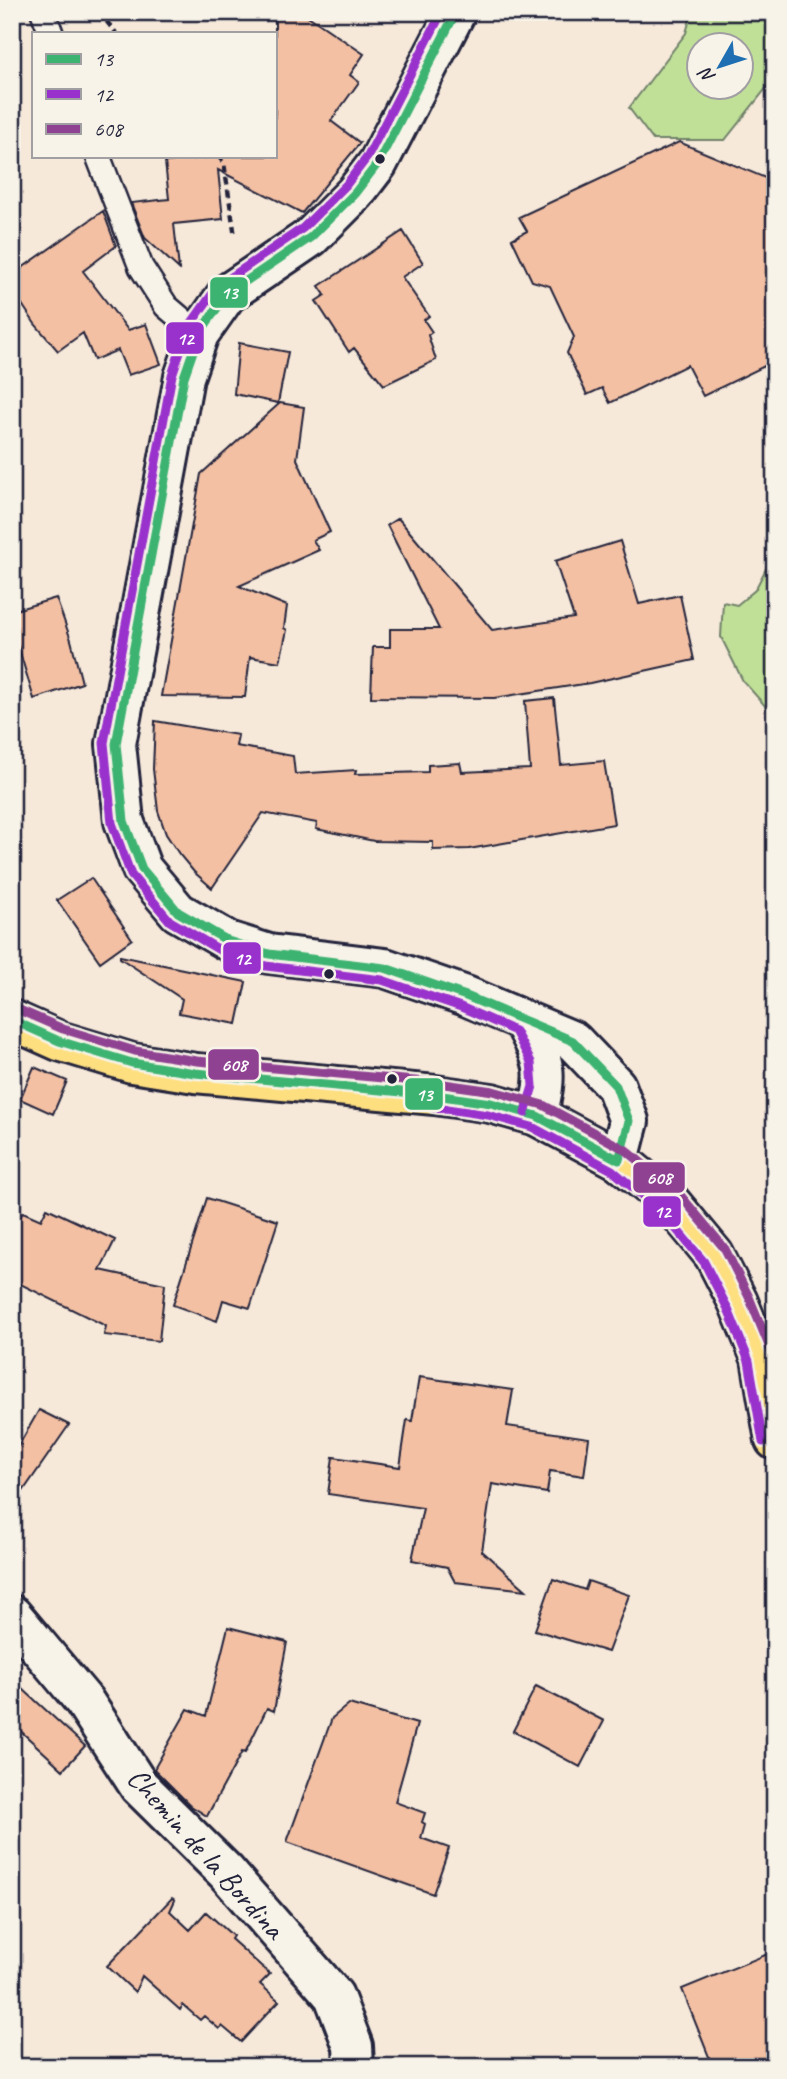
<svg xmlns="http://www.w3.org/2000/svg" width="787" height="2079" viewBox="0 0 787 2079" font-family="Caveat,sans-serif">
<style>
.green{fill:#c0e098;stroke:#71816a;stroke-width:2;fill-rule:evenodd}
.building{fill:#f3c0a3;stroke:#22223b;stroke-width:2}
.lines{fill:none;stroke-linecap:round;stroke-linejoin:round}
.lane-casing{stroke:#22223b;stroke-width:28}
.street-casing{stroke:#22223b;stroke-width:44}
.primary-casing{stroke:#22223b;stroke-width:44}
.path{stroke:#22223b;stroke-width:4.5;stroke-dasharray:7 5;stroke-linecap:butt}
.lane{stroke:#f7f3e8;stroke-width:23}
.street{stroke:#f7f3e8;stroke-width:38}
.primary{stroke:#fedf80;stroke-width:38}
.bus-1-casing{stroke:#f7f3e8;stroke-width:14}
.bus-2-casing{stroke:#f7f3e8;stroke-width:14}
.bus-3-casing{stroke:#f7f3e8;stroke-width:14}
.bus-1{stroke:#3cb371;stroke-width:9}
.bus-2{stroke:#9932cc;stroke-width:9}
.bus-3{stroke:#904292;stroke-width:9}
.bus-dot{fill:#22223b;stroke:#f7f3e8;stroke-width:2.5}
.labels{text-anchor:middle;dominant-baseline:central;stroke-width:7;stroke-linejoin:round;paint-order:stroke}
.street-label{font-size:30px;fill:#22223b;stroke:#f7f3e8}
.line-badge{stroke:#f7f3e8;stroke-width:2.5}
.badge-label{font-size:19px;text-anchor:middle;font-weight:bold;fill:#fff}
</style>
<rect width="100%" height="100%" fill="#f6e9da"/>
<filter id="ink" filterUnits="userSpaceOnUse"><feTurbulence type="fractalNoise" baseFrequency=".0143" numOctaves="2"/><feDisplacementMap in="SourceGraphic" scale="14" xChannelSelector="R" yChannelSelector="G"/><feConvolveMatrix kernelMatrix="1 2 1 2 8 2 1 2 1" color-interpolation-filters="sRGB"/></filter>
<g filter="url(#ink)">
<path class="green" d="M692,12H775V77L725,140H653L629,108L686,33ZM700,46H742V88H700Z
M775,551V708H767L743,681L721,637L723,602L737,605L755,590Z"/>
<path class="building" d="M275,12H302L364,54L350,75L359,82L331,121L360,143L302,213L218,170L223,219L174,224L179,269L145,238L131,203L169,199L165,162L228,156H275Z
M679,142L775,182V361L703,396L687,365L610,403L602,388L587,395L567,353L574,337L550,286L532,281L512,239L527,231L519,217Z
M103,211L116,246L83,271L128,330L146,324L161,364L128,375L118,350L94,360L83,333L58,351L35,324L12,289V275Z
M403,231L423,263L402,277L429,316L424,320L432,332L428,335L436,360L384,385L354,348L349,352L316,301L325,295L319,286Z
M239,343L288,352L278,403L234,394Z
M280,403L304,407L297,459L330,532L313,540L319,550L239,586L287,606L284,628L287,630L280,662L250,657L245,697L161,696L201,474Z
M398,518L492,630L574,618L555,561L620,541L639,604L680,595L694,660L590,683L494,698L371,697L373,647H390V629H439L387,525Z
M56,598L71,640L82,683L34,699L12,626V611Z
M554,698L561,765L604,761L614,824L469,849L433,850V842L374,841L316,829L317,823L263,813L212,888L194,872L179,854L166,834L158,811L153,769L155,721L238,735L236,746L293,756L295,774L356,770L355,774L428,772V765L460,763L462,772L530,769L525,701Z
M91,878L132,939L100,962L57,900Z
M120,956L246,982L237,1024L179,1013L182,999L120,958Z
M34,1067L67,1081L53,1114L20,1099Z
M207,1198L278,1221L250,1308L223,1300L217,1321L173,1305Z
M47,1208L115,1240L100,1270L165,1284L159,1341L104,1335L106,1326L12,1280V1231L23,1212L41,1220Z
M419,1377L513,1390L507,1426L589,1438L584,1476L550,1471L547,1493L492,1484L482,1551L526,1590L455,1582L447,1567L412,1560L423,1508L328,1494L333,1457L400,1467L407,1420L412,1421Z
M39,1410L69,1425L12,1507V1457Z
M553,1579L585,1590L588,1581L629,1595L608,1652L535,1630Z
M228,1627L287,1642L274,1711L267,1708L245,1753L242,1752L207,1816L191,1806L154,1769L188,1709L206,1716Z
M12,1679L85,1746L63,1770L12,1723Z
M536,1686L604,1721L580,1767L513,1731Z
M349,1704L417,1724L395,1802L425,1813L422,1822L425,1824L421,1838L449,1848L433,1894L287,1842L332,1718Z
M172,1898L175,1900L170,1911L190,1930L206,1912L233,1936L231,1939L270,1974L260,1984L279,2001L241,2042L222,2026L219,2029L204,2016L200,2020L183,2005L180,2010L142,1976L135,1992L107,1966Z
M775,1951V2067H713L682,1989Z"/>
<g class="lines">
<g class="lane-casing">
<path id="lane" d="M43,12L51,33
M98,156L141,267L166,306L199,334"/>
</g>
<g class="street-casing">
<path id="street" d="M456,12L378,163L355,193L311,237L227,294L199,334L184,377L116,744L124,821L142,869L178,912L228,941L269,954L385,968L466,996L573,1041L616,1086L629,1121L619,1160
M524,1022C545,1063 549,1069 537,1116
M12,1615L84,1701L139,1786L226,1872L334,1996L353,2046L354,2067"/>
</g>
<g class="primary-casing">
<path id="primary" d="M12,1020L59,1041L132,1063L195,1073L435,1095L491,1103L537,1116L619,1160L671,1203L714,1255L738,1302L761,1358L775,1440"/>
</g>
<path class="path" d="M99,12L116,33
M218,156L224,163L235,237"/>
<use href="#lane" class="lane"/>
<use href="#street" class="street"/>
<use href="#primary" class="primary"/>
<g class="bus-1-casing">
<path id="bus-1" d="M12,1020L59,1041L132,1063L195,1073L435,1095L491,1103L537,1116L619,1160L629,1121L616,1086L573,1041L466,996L385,968L269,954L228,941L178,912L142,869L124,821L116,744L184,377L199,334L227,294L311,237L355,193L378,163L456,12"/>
</g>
<g class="bus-2-casing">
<path id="bus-2" d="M442,12L368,156L346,185L303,228L218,286L188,328L172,375L104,743L112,823L131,875L170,921L223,952L266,966L382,980L461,1007L515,1031L531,1062L533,1086L525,1113
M433,1107L488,1115L532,1127L612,1170L662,1212L704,1262L727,1307L749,1361L763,1442"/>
</g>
<g class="bus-3-casing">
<path id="bus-3" d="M17,1009L63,1029L135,1051L197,1061L437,1083L493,1091L543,1105L626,1150L680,1195L725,1249L749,1297L772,1353L775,1366"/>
</g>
<use href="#bus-1" class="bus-1"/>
<use href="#bus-2" class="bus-2"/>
<use href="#bus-3" class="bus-3"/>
</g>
</g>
<g class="bus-dot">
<circle cx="380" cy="159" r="6"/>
<circle cx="329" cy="974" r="6"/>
<circle cx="392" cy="1079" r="6"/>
</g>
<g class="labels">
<g class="street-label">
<text transform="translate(206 1853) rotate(48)">Chemin de la Bordina</text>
</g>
</g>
<g class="line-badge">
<rect x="209" y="276" width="40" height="33" rx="7" fill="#3cb371"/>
<rect x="165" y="321" width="40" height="34" rx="7" fill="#9932cc"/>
<rect x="222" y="941" width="40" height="34" rx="7" fill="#9932cc"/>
<rect x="207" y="1048" width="53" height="33" rx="7" fill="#904292"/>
<rect x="404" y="1077" width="40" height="34" rx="7" fill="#3cb371"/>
<rect x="632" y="1161" width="54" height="33" rx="7" fill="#904292"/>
<rect x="642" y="1195" width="40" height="33" rx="7" fill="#9932cc"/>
</g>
<g class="badge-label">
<text x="229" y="299">13</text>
<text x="185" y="345">12</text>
<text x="242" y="965">12</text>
<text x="234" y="1071">608</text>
<text x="424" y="1101">13</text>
<text x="659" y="1184">608</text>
<text x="662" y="1218">12</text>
</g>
<rect width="787" height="2079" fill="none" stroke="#f7f3e8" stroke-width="42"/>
<rect x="21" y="21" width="745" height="2037" fill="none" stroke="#22223b" stroke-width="2.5" filter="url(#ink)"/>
<rect x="32" y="32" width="245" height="126" fill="#f7f3e8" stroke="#a29fa3" stroke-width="2"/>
<rect x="46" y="54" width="35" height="10" fill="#3cb371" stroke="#a29fa3" stroke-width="2"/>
<text x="94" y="66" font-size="21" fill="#22223b">13</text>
<rect x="46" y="89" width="35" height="10" fill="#9932cc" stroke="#a29fa3" stroke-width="2"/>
<text x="94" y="102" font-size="21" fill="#22223b">12</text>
<rect x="46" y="124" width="35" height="10" fill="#904292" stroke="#a29fa3" stroke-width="2"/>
<text x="94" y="136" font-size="21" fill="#22223b">608</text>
<g transform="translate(720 66) rotate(231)"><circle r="33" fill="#f7f3e8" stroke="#a29fa3" stroke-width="2"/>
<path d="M0-5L12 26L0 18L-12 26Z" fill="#1f6fb2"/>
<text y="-10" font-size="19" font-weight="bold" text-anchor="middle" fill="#22223b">N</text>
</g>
</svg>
